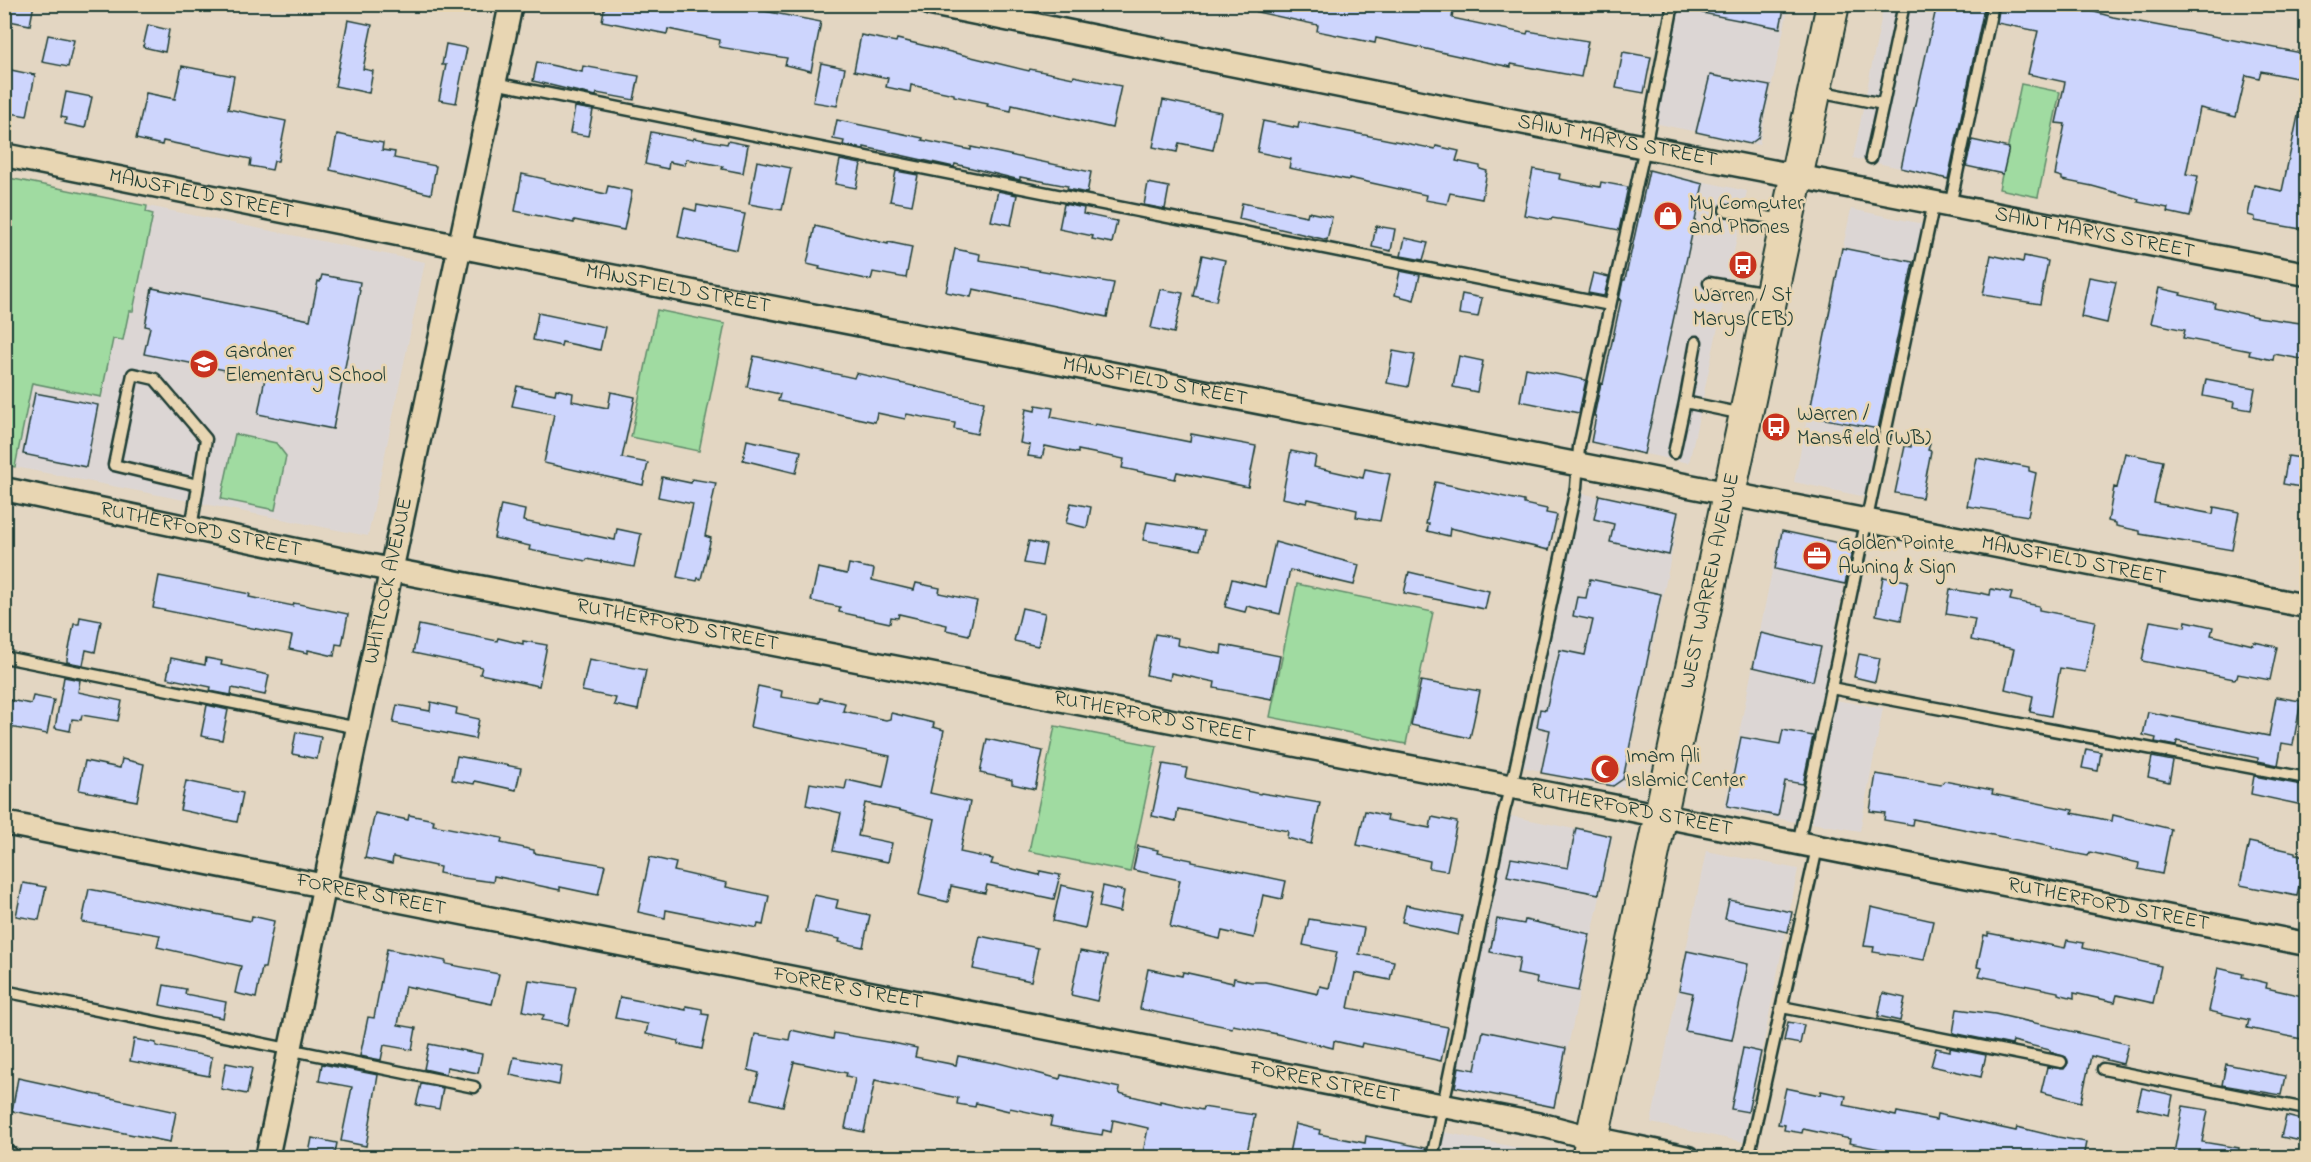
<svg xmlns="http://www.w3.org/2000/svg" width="2311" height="1162" viewBox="0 0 2311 1162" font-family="'Indie Flower',sans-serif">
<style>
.built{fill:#dcd6d4}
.green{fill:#a0dba1;stroke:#608c6a;stroke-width:1.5}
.building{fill:#cdd5fd;stroke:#1f3d34;stroke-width:1.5}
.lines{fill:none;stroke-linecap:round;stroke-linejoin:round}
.lane-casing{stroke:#1f3d34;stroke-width:15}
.street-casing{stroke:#1f3d34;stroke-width:27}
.secondary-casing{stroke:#1f3d34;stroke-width:36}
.lane{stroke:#e8d6b3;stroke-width:10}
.street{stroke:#e8d6b3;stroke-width:22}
.secondary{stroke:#e8d6b3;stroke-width:32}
.labels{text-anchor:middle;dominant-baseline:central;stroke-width:5;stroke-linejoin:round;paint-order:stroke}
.street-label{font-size:21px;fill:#1f3d34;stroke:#e8d6b3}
.poi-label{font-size:21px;fill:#1f3d34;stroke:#e8d6b3;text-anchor:start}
</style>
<rect width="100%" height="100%" fill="#e3d6c2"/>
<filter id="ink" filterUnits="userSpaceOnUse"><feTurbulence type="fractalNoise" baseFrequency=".0167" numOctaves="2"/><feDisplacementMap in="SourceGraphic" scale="12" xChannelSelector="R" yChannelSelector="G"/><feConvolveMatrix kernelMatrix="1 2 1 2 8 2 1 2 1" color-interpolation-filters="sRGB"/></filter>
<g filter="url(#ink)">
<path class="built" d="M1679,5H1789L1759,145L1654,123Z
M1884,5H1989L1953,179L1853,158Z
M1649,170L1747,191L1689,463L1591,443Z
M4,177L425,262L368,536L5,465Z
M1851,209L1923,224L1866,497L1794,482Z
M1580,493L1680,514L1623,788L1522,767Z
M1780,531L1852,546L1796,822L1724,808Z
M1835,700L1883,708L1860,831L1812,823Z
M1511,816L1613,837L1555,1107L1453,1085Z
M1706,851L1798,869L1744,1142L1651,1123Z
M1444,1132L1542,1153L1541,1157H1439Z"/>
<path class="green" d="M2021,84L2060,92L2038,197L1999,189Z
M4,177L147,206L146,212L153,214L133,311H129L123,340L113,339L101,397L32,383L15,467L4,465Z
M657,310L725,324L699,451L631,437Z
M235,434L276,443L286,456L275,510L221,499Z
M1297,584L1433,612L1406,744L1270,717Z
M1055,726L1157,746L1130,872L1029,851Z"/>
<path class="building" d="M12,4H34L30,25L9,21Z
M605,4H728L821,22L811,71L785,65L787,58L719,47L720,40L668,29L667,34L602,21Z
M1258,4H1367L1392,9L1393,4H1424L1453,11L1452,18L1527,34L1528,31L1588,41L1581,77L1511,64V67L1486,62L1376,38L1375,43L1317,31L1318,25L1257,12Z
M1703,4H1785L1780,28L1702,13Z
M1937,4H1985L1948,179L1901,168Z
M2000,4H2065L2113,17L2307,54L2302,79L2261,71L2259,78L2246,75L2236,117L2200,108L2186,174L2198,176L2190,217L2167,212L2168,208L2138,202L2139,199L2092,186L2062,180V177L2055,175L2065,124L2056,123L2065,82L2028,74L2038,31L1997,23Z
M348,20L372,25L363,69L373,71L369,93L335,86Z
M148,25L169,30L165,52L143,47Z
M48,35L74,40L68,67L42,62Z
M861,35L896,42L897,39L1029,71L1030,69L1073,78L1074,76L1121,86L1112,128L1012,105L1011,111L987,106L988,103L954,96V94L911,85L910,92L886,87L888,78L854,71Z
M446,44L467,48L456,103L439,100L446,65H442Z
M1623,52L1651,57L1644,93L1616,88Z
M537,62L582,72L583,66L639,76L634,100L597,93L596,96L533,81Z
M821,63L845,68L837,106L813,102Z
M182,66L234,76L228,109L286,121L278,161H274L272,170L250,166L251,159L163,141L162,145L136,139L146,93L175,99Z
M11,70L35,75L27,116L4,112Z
M1710,75L1770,86L1758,138L1750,144L1696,132Z
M66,92L92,97L85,128L65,124L66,118L61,117Z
M1163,100L1221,112L1213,150L1179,143L1177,152L1153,147Z
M575,107L593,110L588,136L570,133Z
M2299,111L2307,112V174L2301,200H2307V230L2255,221V217L2248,215L2254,185L2282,191Z
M837,120L923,138L922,140L971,150V147L1091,172L1087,193L1067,189L1068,186L1020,177V180L955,164L954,167L864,147V149L843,145L844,141L833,139Z
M1263,121L1298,128L1299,122L1435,149L1436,146L1459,151L1456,161L1480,166V169L1487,171L1482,199L1450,193L1447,204L1425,200L1426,195L1349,178V180L1289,168L1291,159L1257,152Z
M651,132L693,140L694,138L727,144L728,141L748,145L743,173L722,169L723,166L686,159L685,165L669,162L668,169L645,164Z
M337,134L383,143L382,150L395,152L394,158L436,166L431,194L330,170Z
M1972,140L2009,148L2003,174L1966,166Z
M840,160L861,164L856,188L835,184Z
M757,161L791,168L782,210L749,204Z
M1533,169L1560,174L1559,179L1600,187L1601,182L1628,187L1619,230L1577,222L1552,218L1551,220L1524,215Z
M1649,170L1703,184L1644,454L1591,442L1596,416H1594L1601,383L1603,384L1621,300H1619L1623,280H1625Z
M896,171L918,175L912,205L890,201Z
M522,174L545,179V181L606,194L608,186L632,191L624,230L574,220V223L515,211Z
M1148,183L1169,187L1165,209L1144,205Z
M998,191L1017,195L1011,225L991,221Z
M1242,203L1307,216L1308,212L1332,217L1327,240L1239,219Z
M1064,204L1084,208L1083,214L1117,221L1112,243L1092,239L1093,236L1059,229Z
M697,205L745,214L737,250L678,237L684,208L696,211Z
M815,226L888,244V242L912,247L906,278L873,272L871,280L819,269L820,267L807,264Z
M1376,226L1395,229L1391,251L1372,247Z
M1405,238L1428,243L1423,260L1401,256Z
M1842,248L1913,262L1878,429L1809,416Z
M955,249L980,254L979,260L1114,283L1107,317L973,289L971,297L946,292Z
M1202,255L1225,260L1216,301L1193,296Z
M1991,255L2023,262L2024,256L2048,261L2040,304L1983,295Z
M1400,271L1420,275L1414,300L1395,295Z
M1593,273L1609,277L1604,296L1588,293Z
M322,275L360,282L359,289L360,290L333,429L258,414L265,378L144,354L150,327L145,326L152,288L310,320L318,281L320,282Z
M2089,277L2116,282L2107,323L2081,317Z
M2159,288L2181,293L2180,295L2215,303L2214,307L2257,317L2307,324V360L2274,354L2273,360L2249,355L2250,351L2183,338L2185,330L2151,323Z
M1160,289L1183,293L1174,333L1151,328Z
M1462,294L1482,298L1478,317L1459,314Z
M538,313L605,327L600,350L562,342L561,346L533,340Z
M1393,351L1415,355L1408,387L1387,383Z
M754,356L854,378L856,373L984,402L977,434L954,429L955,423L907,414L905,419L877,413L875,422L778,401L780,394L747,387Z
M1459,356L1483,361L1477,392L1453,387Z
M1526,368L1586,380L1579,413L1520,401Z
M2206,379L2255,388L2251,410L2233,407L2234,402L2203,396Z
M517,386L555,394L556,389L573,393L572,401L608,408L611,392L635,397L622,458L648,463L643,485L544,463L554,414L512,406Z
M35,393L98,405L86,467L23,454Z
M1036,405L1053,408L1051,417L1094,426L1095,424L1130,430L1190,442L1191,434L1256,446L1248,487L1177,472L1175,479L1122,468L1124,459L1078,450V453L1045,446L1042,458L1028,456L1030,445L1020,443L1026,409L1035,411Z
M747,440L801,451L796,473L743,460Z
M1912,440L1930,444L1928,450L1931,451L1922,498L1895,493L1905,446L1911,447Z
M1291,451L1316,456L1314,467L1363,478L1365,469L1390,474L1380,521L1356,517L1357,510L1308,499L1307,503L1282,498Z
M2125,453L2163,461L2154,503L2213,514L2214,507L2239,512L2232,550L2140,534V531L2116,526V523L2108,521L2114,487L2117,488Z
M2288,456L2307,459V488L2283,484Z
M1977,458L2012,465L2013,464L2029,467V471L2036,473L2028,516L1967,506Z
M662,477L691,483L692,479L716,483L705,536L711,538L701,579L698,578L697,581L677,577L693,504L658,497Z
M1435,482L1524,501V504L1547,509L1546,513L1557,515L1549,550L1450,528L1449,536L1427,531L1429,524H1426Z
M1599,495L1678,512L1669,555L1610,542L1614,524L1594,519Z
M1071,503L1091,507L1087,528L1066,523Z
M501,505L525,510L523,521L615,540L617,529L641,534L634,567L601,561V562L587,559L586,561L529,550L530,546L494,538Z
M1147,522L1204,531L1200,550L1143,540Z
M1782,531L1853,546L1845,584L1775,569Z
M1029,541L1046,545L1042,566L1024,563Z
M1275,542L1359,565L1354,585L1290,570L1280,614L1247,606L1245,612L1225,607L1232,579L1265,587Z
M849,564L874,569L872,580L914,590L916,583L940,588L939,593L977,601L969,635L946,630L947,625L899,614L898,618L891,617L890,623L839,612L840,607L811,601L818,568L847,574Z
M1409,572L1489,591L1485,609L1404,593Z
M159,576L250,594L249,597L293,606L294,603L348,614L342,645L336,644L334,656L308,650V653L289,649L292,636L153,608Z
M1883,577L1908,581L1901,620L1876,615Z
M1590,579L1661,594L1623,779L1613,786L1541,773L1550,730L1537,727L1540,709L1546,710L1560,650L1585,655L1593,620L1573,616L1577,597L1586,598Z
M1950,589L1980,594L1981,593L1990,595L1991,589L2012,593L2010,600L2039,606V610L2095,621L2085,672L2060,668L2051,716L2030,712L2033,696L2005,689L2014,649L1971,640L1975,619L1946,614Z
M1022,608L1045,613L1038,646L1014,641Z
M80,617L101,621L95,652L86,650L83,665L67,662V659L74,624H79Z
M2150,621L2185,627L2186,621L2213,627L2211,635L2253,645L2254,642L2277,647L2270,680L2238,674L2237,678L2234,679L2142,661Z
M419,625L497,641L498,638L523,644V641L547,645L539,686L480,674L482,667L413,653Z
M1761,633L1821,647L1813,681L1753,667Z
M1155,634L1178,638L1177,645L1221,654L1222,645L1280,656L1272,699L1214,688L1215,682L1171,673L1170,680L1146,675Z
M1859,654L1880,658L1875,682L1854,677Z
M171,658L205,665L206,658L222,661L221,665L269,675L265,695L232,688L231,695L210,691L211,687L167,678Z
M589,659L646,670L638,710L614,705L616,698L582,691Z
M64,677L80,680L78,692L122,701L118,721L82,715L81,720L72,719L70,731L55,728Z
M1421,681L1480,691L1470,738L1411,725Z
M758,686L782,691L781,697L819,703L820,698L845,703L843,711L886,720L890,719L891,713L934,723L933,727L944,730L930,793L970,802L960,852L993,859L991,864L1039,875L1040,871L1060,875L1054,899L987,885L985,893L951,886L948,902L919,895L935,819L898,810L865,803L858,836L892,843L888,862L833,851L841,813L806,805L810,783L845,789L847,780L883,788L890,756L750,727Z
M33,696L54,700L47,734L4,726V699L31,704Z
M2276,697L2301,701L2293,745L2282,743L2278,765L2258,761V758L2177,741L2176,746L2155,742L2156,738L2143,735L2148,712L2269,736Z
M431,702L457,708L456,714L479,719L475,739L393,723L397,705L430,711Z
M207,705L228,710L222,740L201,736Z
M1783,730L1813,736L1803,784L1785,781L1778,816L1727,806L1741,737L1780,744Z
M296,732L321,737L317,759L292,754Z
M987,739L1043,751L1035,789L1012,784V780L980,773Z
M2086,749L2101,752L2098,771L2082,768Z
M457,756L521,768L516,790L475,781L474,784L452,780Z
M2152,757L2173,761L2169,782L2148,777Z
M122,759L144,764L137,801L79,790L85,761L120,768Z
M1163,764L1187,768L1185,778L1260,794L1261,793L1320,803L1311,844L1287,838L1288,831L1178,809L1176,821L1152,816Z
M1876,774L1941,785L1944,781L1993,790L1992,794L2073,810L2072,813L2112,821L2113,815L2171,829L2162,874L2138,869L2139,863L2090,852L2088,856L2052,849V847L1913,819L1912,825L1884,820L1885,813L1870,811Z
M2254,776L2307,786V806L2251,794Z
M186,781L243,793L237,822L180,810Z
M1365,811L1388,816L1387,820L1430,828L1432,817L1457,822L1447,871L1429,868L1430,861L1357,845Z
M375,813L408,820L409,815L434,820L433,825L502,838L501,843L534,850V853L605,865L598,895L560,887V890L494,876L493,882L463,878L439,873L440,867L393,857L392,864L365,858Z
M1576,828L1611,836L1599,894L1507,876L1511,858L1568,868Z
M2249,842L2295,852V854L2305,856L2297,896L2240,885Z
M1138,846L1158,850L1157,853L1192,860V862L1286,881L1282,899L1263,895L1254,938L1222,931L1220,939L1170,927L1180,880L1133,870Z
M650,857L676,863L674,871L727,883L726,887L769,896L763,925L758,924L757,928L666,910L665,918L638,912Z
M23,883L46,887L39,920L16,916Z
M1061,885L1093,892L1085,928L1053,921Z
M1103,886L1124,891L1120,912L1099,907Z
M89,889L251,921L252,916L274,921L265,968H262L256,998L235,993L241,966L157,947L160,935L82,922Z
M814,895L838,900L836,908L870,915L863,947L839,942L840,939L806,932Z
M1729,900L1792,912L1788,932L1725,919Z
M1406,905L1462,916L1458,935L1402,922Z
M1871,907L1933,921L1924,960L1873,952L1874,947L1864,946Z
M1309,919L1364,928L1359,954L1394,961L1390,980L1355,973L1348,1008L1448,1027L1441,1061L1423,1057L1424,1055L1362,1043L1361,1047L1334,1041L1333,1048L1277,1034L1233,1025L1232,1028L1140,1009L1148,969L1182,976L1183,972L1233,983L1234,978L1251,982H1265L1318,994L1320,986L1329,988L1337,952L1303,945Z
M1497,919L1524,924L1525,920L1590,934L1578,991L1536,983L1537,978L1517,974L1520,958L1490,952Z
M1988,933L2065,948L2067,940L2084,943L2083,948L2161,966L2153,1003L2117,995L2115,1002L2074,993V998L2058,994V992L1979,976L1982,968L1977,967L1984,935L1988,936Z
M980,936L1038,948L1031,981L973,969Z
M387,949L446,961V964L499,974L492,1004L405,986L398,1025L416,1028L412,1050L384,1045L381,1060L360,1056L368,1017L374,1018Z
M1080,951L1107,956L1097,1001L1071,995Z
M1687,951L1748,964L1732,1040L1685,1031L1693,993L1679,990Z
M2218,968L2243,974L2242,977L2267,983L2266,988L2307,997V1040L2247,1028L2249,1020L2209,1011Z
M529,980L576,987L568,1025L542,1020L544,1015L523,1011Z
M164,985L186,989L185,994L226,1002L223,1018L160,1005Z
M1883,993L1905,998L1900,1021L1878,1016Z
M620,997L686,1010V1006L702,1009V1014L709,1015L702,1049L678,1044L679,1041L646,1034L648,1024L615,1018Z
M1957,1009L1995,1014L2128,1044L2123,1064L2091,1056L2081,1102L2041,1092L2047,1067L2064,1069L2068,1063L2066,1057L2050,1052V1050L2013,1041L2012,1045L1953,1033Z
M1788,1022L1804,1025L1800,1044L1784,1041Z
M791,1030L833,1039L834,1033L893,1043L917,1048L915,1057L956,1065L958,1056L994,1063L995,1062L1060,1079L1061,1075L1120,1088L1119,1093L1160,1103V1101L1202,1110L1203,1107L1255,1115L1246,1157L1212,1150L1211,1158H1142L1148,1128L1113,1120L1111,1132L1103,1130L1102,1135L1076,1131L1050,1126L1052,1117L1010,1108L1009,1111L976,1103L975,1107L957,1104L958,1098L875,1080L864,1132L845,1128L855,1078L846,1076L847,1073L794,1062L783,1106L752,1099L759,1073L748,1070L755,1034L789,1040Z
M1483,1031L1566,1048L1554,1107L1455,1087L1459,1067L1475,1070Z
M134,1039L156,1043V1046L212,1057L209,1076L130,1061Z
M429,1044L482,1054L478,1073L447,1067L446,1074L424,1069Z
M1743,1048L1761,1052L1748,1112L1731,1109Z
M1936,1048L1950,1051V1048L1986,1055L1981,1077L1931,1066Z
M514,1057L562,1066L559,1085L510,1075Z
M226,1063L252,1068L247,1094L221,1089Z
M322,1064L378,1075L366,1146L341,1141L352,1087L319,1081Z
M2226,1064L2285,1076L2281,1095L2222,1085Z
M18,1078L176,1112L170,1142L12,1111Z
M421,1084L443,1088L439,1109L416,1105Z
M1786,1088L1820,1095L1821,1091L1846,1096L1844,1105L1896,1116L1897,1112L1936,1120L1937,1114L2016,1131L2017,1127L2058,1137L2086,1142L2083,1158H1945L1916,1151H1911V1155L1849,1143L1850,1139L1803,1129L1802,1133L1784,1130L1785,1125L1778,1124Z
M2142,1088L2173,1095L2169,1115L2137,1108Z
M2183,1106L2208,1110L2202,1142L2239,1148L2238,1158H2173Z
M2286,1116L2306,1121L2302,1141L2281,1137Z
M1295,1124L1320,1130L1319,1134L1365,1143L1366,1136L1426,1148L1425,1158H1288Z
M312,1138L337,1143L334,1158H308Z"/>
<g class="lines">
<g class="lane-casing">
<path id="lane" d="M494,83L1610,305
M1818,91L1883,104L1904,4
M1871,158L1883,104
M1950,206L1993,4
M1725,210L1783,220
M1709,283L1768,293
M1696,342L1685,402L1743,414
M1674,453L1685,402
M191,528L206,439L155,379L133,374L114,465L198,485
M4,657L358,728
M1831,688L2306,778
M1798,844L1934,202
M4,991L474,1087
M1782,1007L2061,1062
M2103,1069L2306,1109
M1432,1158L1504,811L1515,770L1576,488L1579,447L1645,147L1673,4
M1748,1158L1817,848"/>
</g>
<g class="street-casing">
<g id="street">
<path id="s1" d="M931,4L1645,147L2306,274"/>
<path id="s2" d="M4,155L487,252L2306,606"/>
<path id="s3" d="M4,489L391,570L1622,808L2306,944"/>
<path id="s4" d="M4,823L1546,1126L1592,1138L1688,1158"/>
<path d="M4,1157L8,1158"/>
<path id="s5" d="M267,1158L511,4"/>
</g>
</g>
<g class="secondary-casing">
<g id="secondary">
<path id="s6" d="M1588,1158L1833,4"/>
</g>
</g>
<use href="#lane" class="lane"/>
<use href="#street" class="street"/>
<use href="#secondary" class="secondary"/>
</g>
</g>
<defs>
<g id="shop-disc" transform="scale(1.5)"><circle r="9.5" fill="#c8321e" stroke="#e8d6b3"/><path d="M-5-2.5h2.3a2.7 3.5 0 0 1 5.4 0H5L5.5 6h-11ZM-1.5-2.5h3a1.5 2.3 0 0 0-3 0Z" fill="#fff"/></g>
<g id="bus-disc" transform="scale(1.5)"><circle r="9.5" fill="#c8321e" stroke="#e8d6b3"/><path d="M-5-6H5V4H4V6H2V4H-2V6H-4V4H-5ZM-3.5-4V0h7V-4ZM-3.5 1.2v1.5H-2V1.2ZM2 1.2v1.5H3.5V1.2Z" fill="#fff"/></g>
<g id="school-disc" transform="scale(1.5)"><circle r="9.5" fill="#c8321e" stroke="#e8d6b3"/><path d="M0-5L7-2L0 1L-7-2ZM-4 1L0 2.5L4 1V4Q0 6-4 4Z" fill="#fff"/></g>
<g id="office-disc" transform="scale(1.5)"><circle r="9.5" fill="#c8321e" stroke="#e8d6b3"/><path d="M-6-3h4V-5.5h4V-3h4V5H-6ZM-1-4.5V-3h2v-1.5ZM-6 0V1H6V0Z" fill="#fff"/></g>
<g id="mosque-disc" transform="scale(1.5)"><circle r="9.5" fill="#c8321e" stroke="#e8d6b3"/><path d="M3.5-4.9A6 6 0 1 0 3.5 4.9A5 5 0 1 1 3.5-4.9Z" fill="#fff"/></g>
</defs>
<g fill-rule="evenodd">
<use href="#shop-disc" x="1668" y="216"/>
<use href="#bus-disc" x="1743" y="265"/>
<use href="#school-disc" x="204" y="364"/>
<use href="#bus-disc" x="1776" y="427"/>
<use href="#office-disc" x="1817" y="556"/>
<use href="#mosque-disc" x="1605" y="769"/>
</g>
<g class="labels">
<g class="street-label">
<text stroke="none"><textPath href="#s1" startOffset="700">SAINT MARYS STREET</textPath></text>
<text stroke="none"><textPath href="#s2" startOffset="201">MANSFIELD STREET</textPath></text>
<text stroke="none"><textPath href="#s1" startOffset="1186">SAINT MARYS STREET</textPath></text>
<text stroke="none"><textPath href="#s2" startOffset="687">MANSFIELD STREET</textPath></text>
<text stroke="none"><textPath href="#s2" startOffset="1173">MANSFIELD STREET</textPath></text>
<text stroke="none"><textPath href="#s3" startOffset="201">RUTHERFORD STREET</textPath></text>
<text stroke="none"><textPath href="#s2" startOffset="2109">MANSFIELD STREET</textPath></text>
<text stroke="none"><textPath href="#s5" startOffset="590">WHITLOCK AVENUE</textPath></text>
<text stroke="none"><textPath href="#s6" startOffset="590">WEST WARREN AVENUE</textPath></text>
<text stroke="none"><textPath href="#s3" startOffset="687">RUTHERFORD STREET</textPath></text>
<text stroke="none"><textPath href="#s3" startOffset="1173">RUTHERFORD STREET</textPath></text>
<text stroke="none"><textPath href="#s3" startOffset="1659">RUTHERFORD STREET</textPath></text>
<text stroke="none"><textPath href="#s4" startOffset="374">FORRER STREET</textPath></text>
<text stroke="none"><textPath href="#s3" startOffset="2145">RUTHERFORD STREET</textPath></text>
<text stroke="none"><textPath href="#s4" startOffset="860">FORRER STREET</textPath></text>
<text stroke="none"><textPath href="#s4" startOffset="1346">FORRER STREET</textPath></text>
</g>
<g class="poi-label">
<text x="1689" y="204">My Computer<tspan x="1689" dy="24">and Phones</tspan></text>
<text x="1743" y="296" text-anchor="middle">Warren / St<tspan x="1743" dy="24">Marys (EB)</tspan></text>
<text x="225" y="352">Gardner<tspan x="225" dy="24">Elementary School</tspan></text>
<text x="1797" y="415">Warren /<tspan x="1797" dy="24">Mansfield (WB)</tspan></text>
<text x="1838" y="544">Golden Pointe<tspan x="1838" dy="24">Awning &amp; Sign</tspan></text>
<text x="1626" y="757">Imam Ali<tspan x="1626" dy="24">Islamic Center</tspan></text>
</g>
</g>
<rect width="2311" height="1162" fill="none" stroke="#e8d6b3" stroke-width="24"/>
<rect x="12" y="12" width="2287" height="1138" fill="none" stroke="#1f3d34" stroke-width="2" filter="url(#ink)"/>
</svg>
